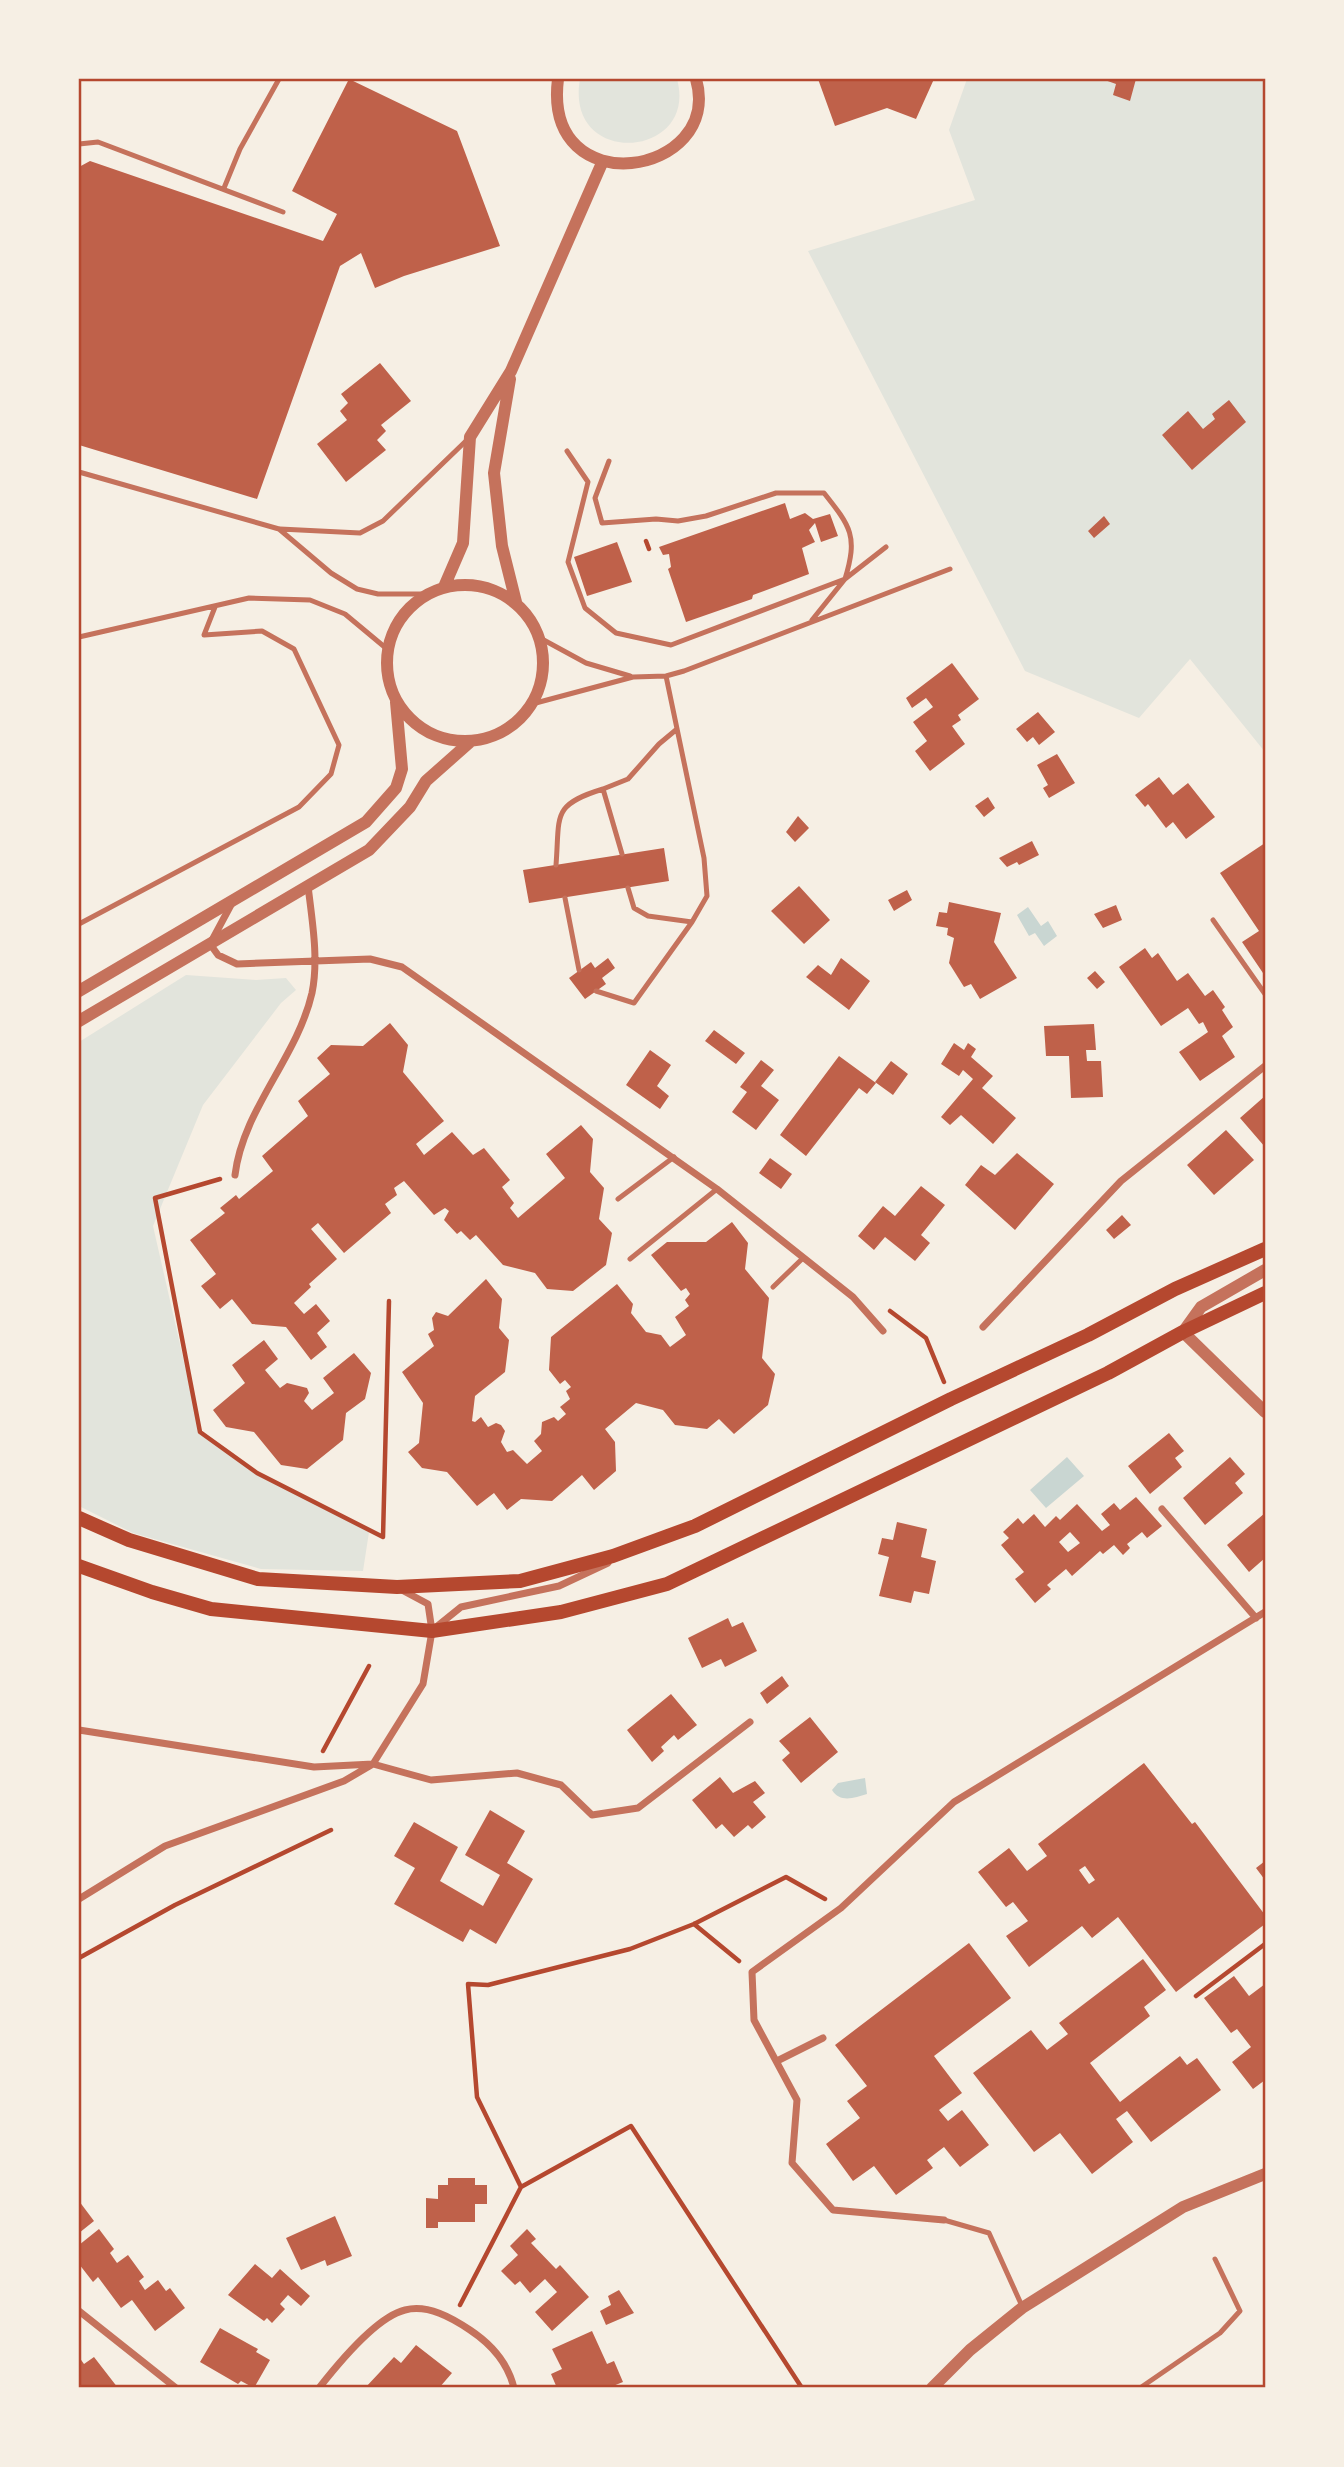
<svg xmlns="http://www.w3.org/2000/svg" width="1344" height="2467" viewBox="0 0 1344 2467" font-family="'PT Serif',serif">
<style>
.green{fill:#e2e4dc}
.water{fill:#c9d6d2}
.building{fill:#bf614a;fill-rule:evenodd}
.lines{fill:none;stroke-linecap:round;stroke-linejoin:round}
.path{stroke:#b5482f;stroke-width:4.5}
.service{stroke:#c5725c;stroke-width:5}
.minor{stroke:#c5725c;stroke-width:7}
.tertiary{stroke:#c5725c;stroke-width:12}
.secondary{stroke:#b5482f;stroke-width:14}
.neatline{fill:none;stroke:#b5482f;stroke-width:2.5}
</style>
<rect width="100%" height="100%" fill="#f6efe4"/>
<path class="green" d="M580,79H677C699,159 564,169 580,79Z
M967,79H1265V752L1190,659L1139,718L1025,671L808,251L975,200L949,130Z
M186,975L256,980L286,978L296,990L281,1003L203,1105L153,1226L200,1432L257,1473L369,1532L363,1571L261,1569L133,1533L79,1506V1042Z"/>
<path class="water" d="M1028,907L1041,926L1048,921L1057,936L1044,946L1035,933L1029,936L1017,915Z
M1067,1457L1084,1476L1046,1508L1030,1490Z
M865,1778L867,1794C854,1798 840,1803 832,1790L838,1783Z"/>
<path class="building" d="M349,79L457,131L500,246L404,276L375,288L361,253L340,266L257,499L79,445V167L90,161L323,241L337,214L292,191Z
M818,79H934L916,119L887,108L835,126Z
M1102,79H1136L1130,101L1113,95L1116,84Z
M380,363L411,401L381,425L386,431L377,440L386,450L346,482L317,444L347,420L340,411L348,403L341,394Z
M1229,400L1246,422L1192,470L1162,435L1188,411L1203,429L1215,419L1212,414Z
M785,503L790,519L805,513L813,519L830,514L838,536L821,542L815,523L809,530L815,542L802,548L809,574L753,595L752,599L686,622L668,569L671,567L669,554L663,555L659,547Z
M1104,516L1110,524L1094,538L1088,531Z
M617,542L632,582L587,596L574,557Z
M952,663L979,699L958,715L961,720L952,726L965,744L930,771L915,751L927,741L913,722L933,707L926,698L912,708L906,698Z
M1038,712L1055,732L1039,745L1033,737L1027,742L1016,729Z
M1057,754L1075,783L1049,798L1043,788L1048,785L1037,765Z
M1159,777L1173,795L1188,783L1215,817L1186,839L1173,822L1166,828L1148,804L1145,807L1135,795Z
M988,797L995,808L984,817L975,806Z
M798,816L809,828L795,842L786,832Z
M1032,841L1039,855L1019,865L1017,862L1007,867L999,858Z
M1265,843V976L1242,942L1259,931L1220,873Z
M664,848L669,881L529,903L523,870Z
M799,886L830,920L804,944L771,911Z
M907,890L912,900L894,911L888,900Z
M949,902L1001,913L994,942L1017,978L980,999L971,984L964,987L949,963L954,938L947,935L948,928L936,926L939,912L947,913Z
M1116,905L1122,920L1103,928L1094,914Z
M1145,948L1152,958L1158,953L1177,981L1188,973L1205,996L1213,990L1225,1007L1222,1010L1233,1027L1222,1036L1235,1057L1200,1081L1179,1052L1208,1032L1203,1022L1199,1024L1188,1008L1161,1026L1119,967Z
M608,958L615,968L602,978L606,984L585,999L569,978L591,962L595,968Z
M841,958L870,981L849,1010L806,977L818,965L831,975Z
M1095,971L1105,982L1097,989L1087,978Z
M390,1023L408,1045L403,1072L444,1121L416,1144L424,1155L452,1132L473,1155L484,1148L510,1180L502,1187L514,1203L510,1208L518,1218L565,1178L546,1154L581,1125L593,1139L590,1172L604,1188L599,1219L612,1233L606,1265L573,1291L547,1289L535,1273L503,1265L476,1235L470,1240L461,1231L457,1234L444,1220L449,1211L445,1208L434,1215L404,1181L394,1188L397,1195L385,1204L391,1213L344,1253L318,1223L311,1229L337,1259L309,1284L311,1287L294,1303L304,1314L316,1304L330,1321L317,1333L327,1347L311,1360L286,1327L252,1324L232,1299L220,1309L201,1286L216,1274L190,1240L225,1213L220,1208L236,1195L239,1199L273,1171L262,1156L308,1116L298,1101L330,1074L317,1058L331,1045L363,1046Z
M1094,1024L1096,1050H1086L1087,1061H1101L1103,1097L1071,1098L1069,1056H1046L1044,1026Z
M714,1030L745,1053L736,1064L705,1041Z
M954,1043L964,1050L968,1043L976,1049L971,1057L993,1076L982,1088L1016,1118L993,1144L961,1115L950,1125L941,1117L973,1079L963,1070L959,1076L941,1064Z
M650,1050L671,1065L657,1086L669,1096L660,1109L626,1085Z
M839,1056L876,1083L867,1094L859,1088L806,1156L780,1135Z
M761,1060L774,1070L761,1086L779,1100L756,1130L732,1112L747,1092L740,1087Z
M891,1061L908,1074L893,1095L875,1082Z
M1265,1096V1147L1240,1118Z
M1226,1130L1254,1160L1214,1195L1187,1165Z
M1017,1153L1054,1184L1015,1230L965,1185L981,1165L995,1175Z
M770,1158L792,1174L781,1189L759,1173Z
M921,1186L945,1205L921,1235L930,1243L915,1261L885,1237L874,1250L858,1236L883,1206L895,1216Z
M1122,1215L1131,1225L1114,1239L1106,1230Z
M732,1222L748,1243L745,1269L769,1298L762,1358L775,1374L768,1405L734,1434L719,1419L707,1429L675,1425L663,1410L636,1403L605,1429L615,1442L616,1471L594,1490L582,1475L552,1501L521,1499L507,1510L494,1493L477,1506L447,1472L422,1468L408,1452L419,1443L423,1403L402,1372L434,1346L428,1334L434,1330L432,1318L436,1312L448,1316L486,1279L502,1299L499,1328L509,1340L505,1372L475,1396L472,1421L475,1422L481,1417L488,1427L496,1423L501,1425L505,1431L501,1442L507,1452L513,1450L527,1464L542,1451L534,1441L541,1434L542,1422L554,1417L558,1421L566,1414L560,1407L570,1399L566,1391L571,1387L565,1380L560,1384L549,1370L551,1337L617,1284L633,1304L631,1313L646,1332L661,1335L670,1347L686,1335L675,1317L689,1306L685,1300L690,1294L686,1288L681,1291L651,1255L667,1242H706Z
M264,1340L278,1359L265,1370L280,1388L287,1383L307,1388L309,1393L304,1401L312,1410L334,1393L323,1378L354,1353L371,1373L365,1399L346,1413L343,1440L307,1469L281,1465L254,1432L226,1427L213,1410L245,1383L232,1365Z
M1169,1433L1184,1451L1175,1458L1182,1467L1150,1494L1128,1466Z
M1230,1457L1245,1474L1235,1483L1243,1493L1205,1525L1183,1498Z
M1136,1497L1162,1526L1147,1538L1142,1532L1127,1544L1130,1548L1123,1555L1114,1545L1103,1554L1100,1551L1072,1576L1066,1569L1047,1585L1051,1589L1035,1603L1015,1579L1024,1572L1001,1545L1009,1538L1003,1532L1018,1518L1023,1524L1034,1514L1045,1527L1056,1516L1060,1520L1077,1504L1102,1531L1110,1525L1101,1514L1114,1503L1120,1510ZM1070,1532L1080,1543L1068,1552L1059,1542Z
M1265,1513V1558L1249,1572L1227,1545Z
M897,1522L927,1529L921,1557L936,1561L929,1594L914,1591L911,1603L879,1596L889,1557L878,1554L882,1538L893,1540Z
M728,1618L732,1627L743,1622L757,1651L725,1667L721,1659L702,1668L688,1638Z
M782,1676L789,1686L767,1704L760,1693Z
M671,1694L697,1725L678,1740L674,1735L661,1747L664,1751L652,1762L627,1730Z
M810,1717L838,1752L801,1783L782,1760L790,1753L779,1741Z
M1144,1763L1192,1824L1195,1822L1265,1915V1924L1176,1992L1118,1917L1092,1938L1082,1926L1029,1967L1006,1936L1028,1921L1013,1902L1006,1907L978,1872L1009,1848L1027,1871L1047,1856L1038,1844ZM1085,1866L1095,1880L1089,1884L1079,1870Z
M720,1777L733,1793L755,1781L765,1793L753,1802L766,1817L752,1829L748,1825L734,1837L722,1824L716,1829L692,1800Z
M490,1810L525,1831L507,1863L533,1879L496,1944L470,1929L463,1942L394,1904L415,1868L394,1856L414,1822L458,1847L440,1881L483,1906L500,1875L465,1855Z
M1265,1861V1880L1256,1868Z
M969,1943L1011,1998L934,2056L962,2093L939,2110L948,2121L962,2110L989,2145L960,2167L944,2147L927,2160L933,2168L896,2195L874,2166L853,2181L826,2144L860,2118L847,2101L867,2086L835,2045Z
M1143,1959L1166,1990L1144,2007L1150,2016L1090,2063L1120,2102L1180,2056L1187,2065L1197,2058L1221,2090L1151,2142L1127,2111L1116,2119L1133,2142L1092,2174L1060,2133L1034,2152L973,2073L1031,2030L1047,2050L1068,2034L1059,2023Z
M1234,1976L1249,1996L1265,1984V2080L1253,2089L1232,2062L1251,2047L1237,2029L1231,2033L1204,1998Z
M448,2178H475V2185H487V2204H475V2222H438V2228H426V2198L438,2199V2185H448Z
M79,2201L94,2221L79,2233Z
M335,2216L352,2256L327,2266L325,2260L301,2270L286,2238Z
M99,2229L114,2249L110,2253L117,2263L128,2255L144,2277L139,2281L145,2290L158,2280L166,2291L170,2288L185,2308L155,2331L132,2300L121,2308L98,2277L93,2282L79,2264V2245Z
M527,2229L536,2239L531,2243L556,2269L560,2265L589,2297L552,2331L535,2312L557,2292L545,2279L530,2293L520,2281L515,2285L501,2271L518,2255L510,2246Z
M255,2264L272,2278L280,2269L310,2296L301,2306L288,2295L280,2304L285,2309L272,2323L267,2318L264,2321L228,2295Z
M619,2290L634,2313L606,2325L600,2311L611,2305L608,2296Z
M220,2328L258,2349L256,2352L270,2360L254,2388L241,2381L238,2384L200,2362Z
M592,2331L607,2364L614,2361L623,2382L608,2388H557L551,2374L562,2369L552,2349Z
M416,2345L452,2373L439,2388H365L394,2357L401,2363Z
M79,2357L84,2364L94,2357L118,2388H79Z"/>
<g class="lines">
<path class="path" d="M646,541L649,549
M220,1179L155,1198L200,1432L257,1473L383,1537L389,1301
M890,1311L926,1338L944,1382
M323,1751L369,1666
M694,1924L739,1961
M79,1958L175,1905L331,1830
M1196,1996L1265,1944
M460,2305L521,2187
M802,2388L631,2126L521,2187L477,2097L468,1984L488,1985L630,1949L694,1924L786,1877L825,1899"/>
<path class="service" d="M79,144L98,142L283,212
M224,188L240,149L279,79
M567,451L588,482L568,562L585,608L616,633L671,645L845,579C858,536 851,527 824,493H776L706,516L678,521L656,519L602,523L595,498L609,461
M79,472L279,529L331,573L357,589L378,594H427
M280,529L360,533L383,521L468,439
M812,620L845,579L886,547
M79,637L249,598L310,600L345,614L387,649
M540,638L586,663L630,676
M532,704L633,677L666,676L684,671L950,569
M622,854L603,789L628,779L659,744L677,729
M556,865C560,815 551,805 603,789
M628,888L634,908L648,916L692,922L707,896L704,858L666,676
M565,898L579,970
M1213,920L1265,994
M79,924L299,807L331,774L339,745L294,649L262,631L204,635L215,607
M596,991L634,1003L692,922
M618,1199L674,1157
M630,1259L717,1189
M773,1287L802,1259
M944,2220L989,2233L1022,2306
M1140,2388L1220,2333L1240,2311L1215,2259"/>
<path class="minor" d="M232,903L210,944L218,955L237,964L370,959L402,967L717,1189L853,1297L883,1331
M235,1175C243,1109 297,1058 312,993C319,959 312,920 308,886
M983,1327L1121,1181L1265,1066
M1162,1509L1256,1618
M435,1628L461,1607L559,1586L608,1563
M79,1730L314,1767L373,1764L431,1780L517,1773L561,1785L592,1815L638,1808L750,1722
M79,1899L165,1846L344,1781L373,1764L423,1684L432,1631L428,1604L400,1589
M777,2061L823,2038
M944,2220L833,2210L792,2163L797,2100L754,2020L752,1972L841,1908L954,1802L1265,1612
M79,2311L176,2388
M319,2388C337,2365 376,2317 405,2310C428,2304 452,2318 470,2330C491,2344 508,2363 514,2388"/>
<path class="tertiary" d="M558,79C542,206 724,176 696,79
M510,379L494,473L502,546L516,602
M387 663a78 78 0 1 1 156 0a78 78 0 1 1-156 0Z
M444,587L463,543L470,437L511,371L602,163
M79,991L366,822L396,788L402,769L396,702
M79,1021L369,850L410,807L426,781L470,742
M1265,1270L1201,1307L1183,1332L1265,1412
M932,2388L970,2350L1022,2308L1183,2207L1265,2174"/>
<path class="secondary" d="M79,1518L129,1540L258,1579L397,1587L520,1581L613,1556L695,1526L951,1399L1088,1335L1175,1289L1265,1249
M79,1566L152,1592L211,1609L432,1631L561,1612L667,1584L1108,1373L1183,1332L1265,1293"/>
</g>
<rect width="1344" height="2467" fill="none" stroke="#f6efe4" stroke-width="161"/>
<rect x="80" y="80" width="1184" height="2306" class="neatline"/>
</svg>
